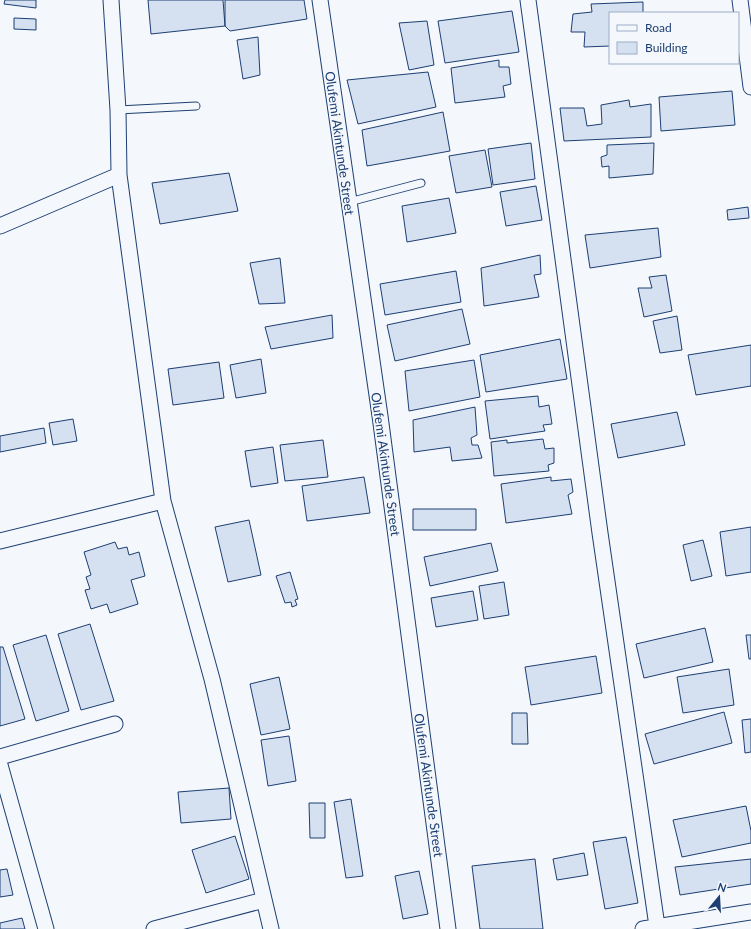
<svg xmlns="http://www.w3.org/2000/svg" width="751" height="929" viewBox="0 0 751 929" font-family="Lato,sans-serif">
<style>
.building{fill:#d5e0f0;stroke:#1d3f73}
.lines{fill:none;stroke-linecap:round;stroke-linejoin:round}
.service-casing{stroke:#1d3f73;stroke-width:9}
.minor-casing{stroke:#1d3f73;stroke-width:17}
.service{stroke:#f4f7fb;stroke-width:7}
.minor{stroke:#f4f7fb;stroke-width:15}
.labels{text-anchor:middle;dominant-baseline:central;stroke-width:3;stroke-linejoin:round;paint-order:stroke}
.street-label{font-size:13px;fill:#1d3f73;stroke:#f4f7fb}
</style>
<rect width="100%" height="100%" fill="#f4f7fb"/>
<path class="building" d="M5,0H36V8L4,4Z
M148,0H223L225,26L151,34Z
M225,0H304L307,19L230,31L225,26Z
M643,2V13H610V46L584,47L585,32H571L573,14L592,12L591,4Z
M512,11L519,52L445,63L438,21Z
M14,18L36,19V30L14,29Z
M427,21L434,65L409,70L399,23Z
M258,37L260,75L243,79L237,40Z
M499,60V67H509L511,84L503,86L505,97L455,103L451,68Z
M428,72L436,107L358,124L347,80Z
M732,91L735,125L661,131L659,97Z
M629,100L630,107L651,104V137L564,141L560,108H584L587,126L602,124L601,105Z
M443,112L450,151L367,166L362,130Z
M531,143L535,179L493,185L488,149Z
M654,143L653,174L609,178V166L602,167L601,157L607,155V145Z
M485,150L492,187L456,193L449,156Z
M229,173L238,211L160,224L152,183Z
M536,186L542,220L506,226L500,192Z
M449,198L456,233L407,242L402,206Z
M748,207L749,218L728,220L727,210Z
M658,228L661,257L590,268L585,235Z
M540,255L541,274L534,275L539,297L484,306L481,268Z
M280,258L285,303L259,304L250,263Z
M456,271L461,302L385,315L380,284Z
M666,275L672,311L644,317L638,288H652L649,277Z
M462,309L470,344L395,361L387,325Z
M332,315L333,338L271,349L265,327Z
M677,316L682,350L660,353L653,321Z
M560,339L567,379L486,392L480,355Z
M751,345V386L696,395L688,355Z
M261,359L266,393L236,398L230,365Z
M474,360L480,397L409,411L405,371Z
M219,362L224,398L173,405L168,369Z
M538,396L539,407L549,405L552,424L543,425L545,431L490,439L485,401Z
M475,407L477,435L471,438L472,445H478L482,458L452,461L450,447L414,452L413,420Z
M677,412L685,445L618,458L611,424Z
M73,419L77,441L53,445L49,423Z
M44,428L46,443L0,452V436Z
M543,439L545,449L554,448V463L548,465L549,471L494,476L491,442L507,440V443Z
M323,440L328,477L285,481L280,445Z
M273,447L278,483L251,487L245,451Z
M364,477L370,513L307,521L302,486Z
M551,477V481L571,479L573,492L568,495L572,514L506,523L501,484Z
M413,509H476V530H413Z
M249,520L261,575L228,582L215,527Z
M751,527V572L726,576L720,532Z
M703,540L712,576L691,581L683,545Z
M115,542L118,549L127,547L129,555L139,552L145,576L131,580L138,604L110,613L107,604L91,609L85,590L90,589L86,577L91,575L84,552Z
M491,543L498,571L430,586L424,557Z
M290,572L298,599L295,600L297,605L292,607L291,602L285,603L276,576Z
M504,582L509,615L484,619L479,586Z
M473,591L478,620L436,627L431,598Z
M90,624L114,701L81,710L58,634Z
M705,628L713,662L644,678L636,644Z
M46,635L69,711L36,721L13,645Z
M746,635H751V659H749Z
M0,647H3L25,719L0,726Z
M596,656L602,693L531,705L525,667Z
M729,669L734,705L683,713L677,677Z
M279,677L290,729L261,735L250,684Z
M724,712L732,743L654,764L645,734Z
M512,713H527L528,744H512Z
M751,719V752L745,753L742,720Z
M289,736L296,781L268,786L261,740Z
M229,788L231,819L181,823L178,792Z
M351,799L363,876L346,878L334,802Z
M309,803H325V838H310Z
M746,806L751,831V843L682,857L673,820Z
M235,836L249,879L206,893L192,850Z
M626,837L638,903L605,909L593,842Z
M584,853L588,875L557,880L553,859Z
M535,859L543,929H480L472,866Z
M751,859V884L680,895L675,867Z
M7,869L13,895L0,897V870Z
M419,871L428,914L403,919L395,876Z
M22,918L25,929H0V923Z"/>
<g class="lines">
<g class="service-casing">
<path id="service" d="M118,110L196,106
M349,202L421,183"/>
</g>
<g class="minor-casing">
<path id="minor" d="M111,0L118,110L119,175L163,501L212,679L271,929
M320,0L380,416L448,929
M528,0L600,533L657,926L660,929
M740,0L751,87
M0,226L119,175
M0,541L163,501
M0,757L115,724
M0,765L46,929
M154,929L264,900
M643,929L751,912"/>
</g>
<use href="#service" class="service"/>
<use href="#minor" class="minor"/>
</g>
<g class="labels">
<g class="street-label">
<text transform="translate(340 143) rotate(82)">Olufemi Akintunde Street</text>
<text transform="translate(386 464) rotate(82)">Olufemi Akintunde Street</text>
<text transform="translate(429 785) rotate(82)">Olufemi Akintunde Street</text>
</g>
</g>
<rect x="609" y="12" width="130" height="52" fill="#f4f7fb" stroke="#9eadc5"/>
<rect x="617" y="25" width="20" height="6" fill="#f4f7fb" stroke="#9eadc5"/>
<text x="645" y="32" font-size="12" fill="#1d3f73">Road</text>
<rect x="617" y="42" width="20" height="12" fill="#d5e0f0" stroke="#9eadc5"/>
<text x="645" y="52" font-size="12" fill="#1d3f73">Building</text>
<g transform="translate(719 897) rotate(18)" stroke="#f4f7fb" stroke-width="3" paint-order="stroke">
<path d="M0-3L7 15L0 10L-7 15Z" fill="#1d3f73"/>
<text y="-6" font-size="11" font-weight="bold" text-anchor="middle" fill="#1d3f73">N</text>
</g>
</svg>
